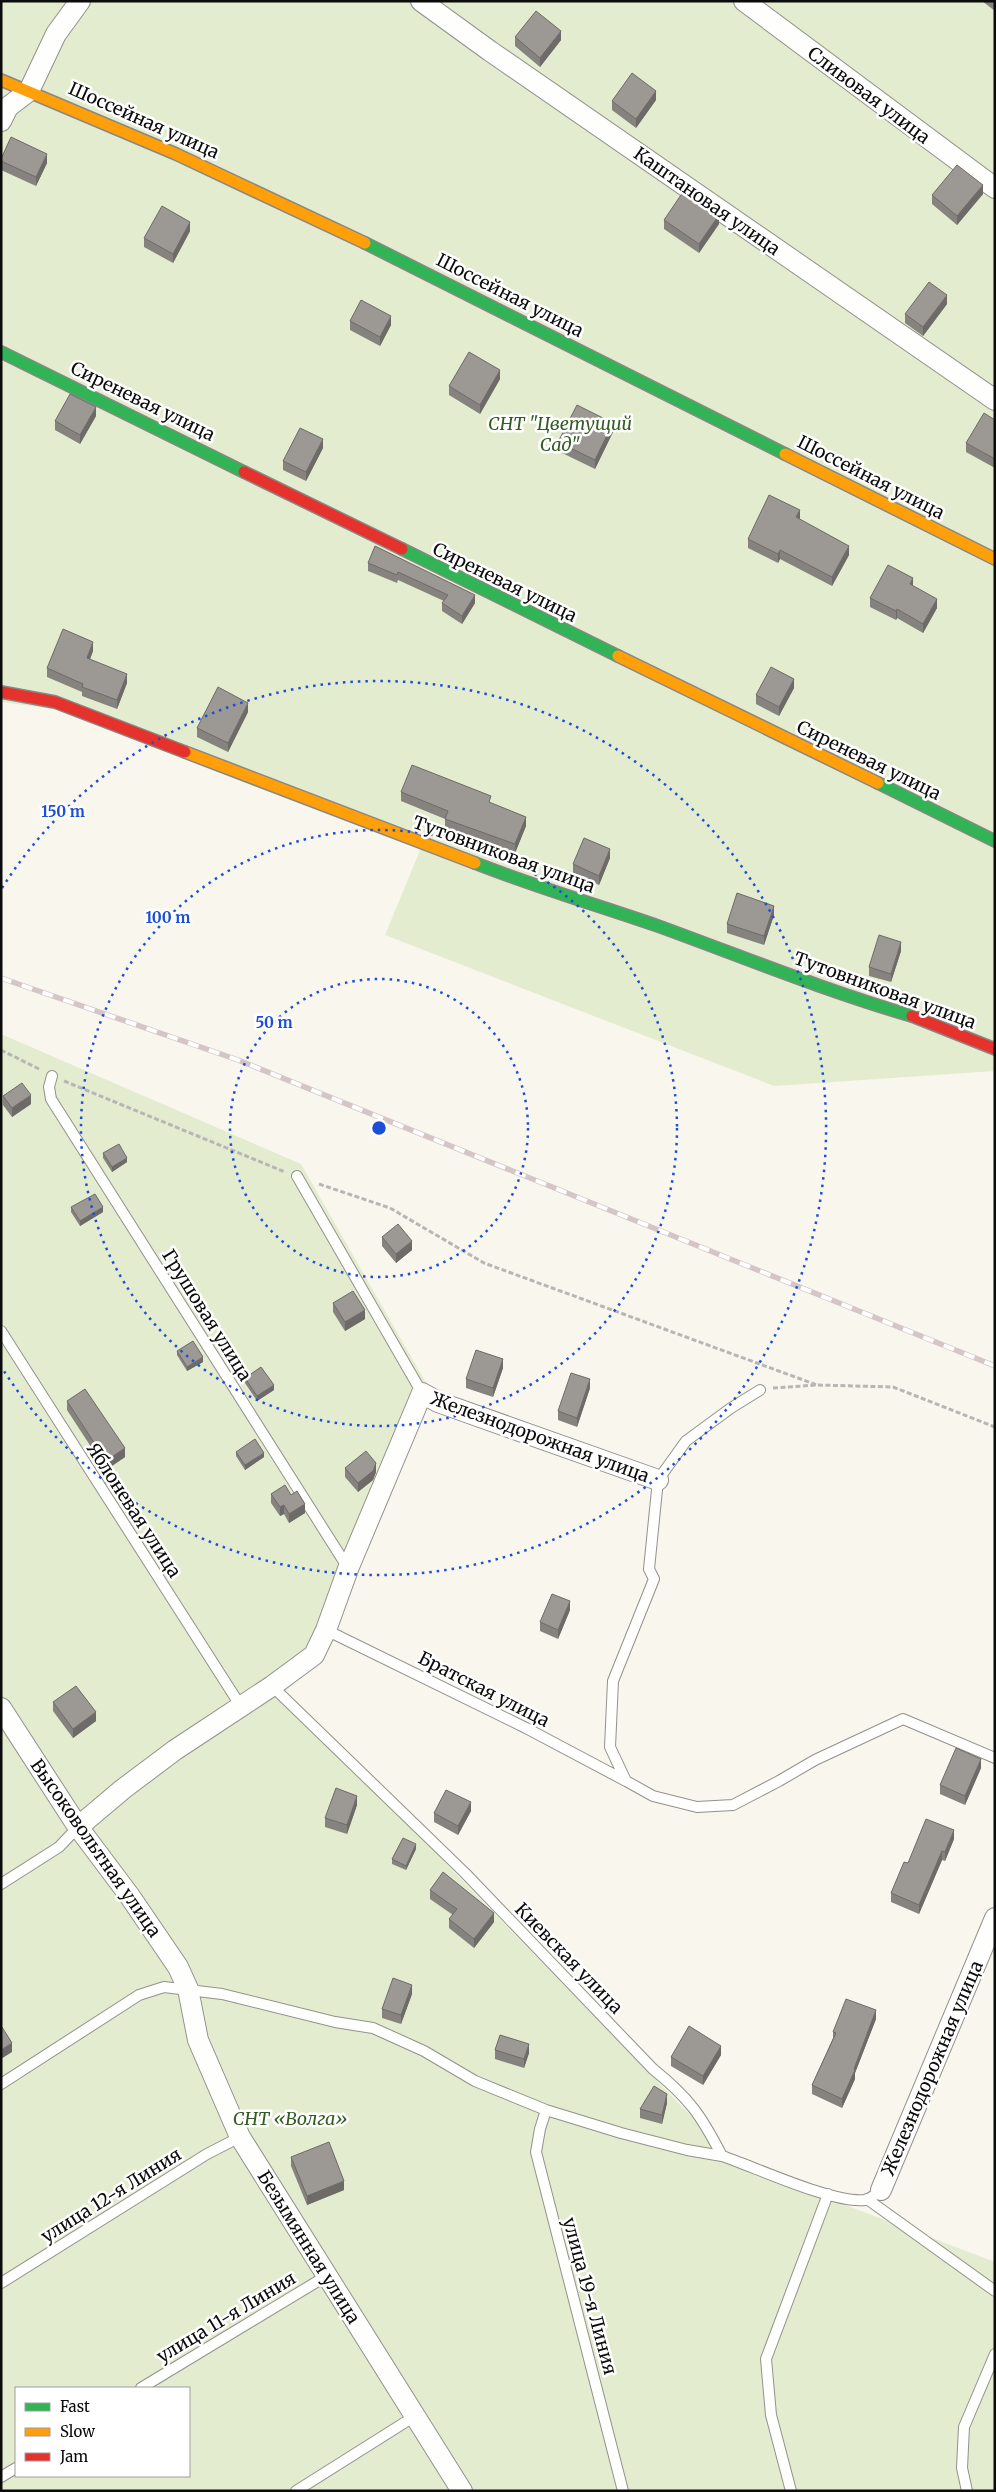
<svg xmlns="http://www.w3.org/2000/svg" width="996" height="2492" viewBox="0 0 996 2492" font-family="Merriweather,serif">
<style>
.green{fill:#e4ecd0;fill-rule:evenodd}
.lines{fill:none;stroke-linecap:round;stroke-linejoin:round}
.lane-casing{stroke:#92918d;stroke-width:12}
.street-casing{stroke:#92918d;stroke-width:22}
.fast-casing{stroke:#898784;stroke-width:14}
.slow-casing{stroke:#898784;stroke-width:14}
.jam-casing{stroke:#898784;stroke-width:14}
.path{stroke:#b7b6b5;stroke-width:3;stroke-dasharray:5 2.5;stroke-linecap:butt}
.lane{stroke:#fefefc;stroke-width:10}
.street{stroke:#fefefc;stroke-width:20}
.fast{stroke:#30b455;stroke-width:11}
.slow{stroke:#ff9f0a;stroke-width:11}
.jam{stroke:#e5322d;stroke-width:11}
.rail-casing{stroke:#d4c6c6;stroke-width:5.5}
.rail{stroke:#fff;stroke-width:4;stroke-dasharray:11;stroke-linecap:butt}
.wall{fill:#86837f}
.shaded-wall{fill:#6d6a68}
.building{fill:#9c9894;stroke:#6d6a68}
.ring{fill:none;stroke:#1d4ed8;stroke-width:2.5;stroke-dasharray:2.5 5}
.labels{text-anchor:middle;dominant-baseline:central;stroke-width:5;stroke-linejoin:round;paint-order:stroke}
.street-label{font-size:18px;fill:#0b0b0b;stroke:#fff}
.park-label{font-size:18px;font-style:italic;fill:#335b22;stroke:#fff}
.centre{fill:#1d4ed8;stroke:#fff;stroke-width:2.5}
.ring-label{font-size:15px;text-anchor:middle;font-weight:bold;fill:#1d4ed8;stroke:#fff;stroke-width:5;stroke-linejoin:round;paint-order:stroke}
</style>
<rect width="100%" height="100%" fill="#f9f6ee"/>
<path class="green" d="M1,1H995V1071L774,1086L385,935L423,843L61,710L1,702Z
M1,1034L301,1164L430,1390L328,1648L282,1695L738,2164L995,2262V2491H1ZM16,2388H189V2476H16Z"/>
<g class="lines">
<g class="lane-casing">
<path id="lane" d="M52,1076L49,1087L51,1099L348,1568
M297,1176L422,1393
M1,1331L240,1705
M760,1390L731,1408L686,1441L658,1480L649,1569L654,1579L613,1681L610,1747L626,1781L653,1796L697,1807L733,1805L779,1781L815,1760L903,1719L995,1758
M326,1630L526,1728L626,1781
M272,1686L465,1873L653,2069C689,2098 701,2115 722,2156C755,2167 834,2204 865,2200C871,2199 877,2193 881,2190
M1,1884L59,1847L78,1827
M1,2084L139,1995L164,1987L222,1994L335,2022L373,2028L424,2051L475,2081L546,2110L621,2133L687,2150L722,2156
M546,2110L540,2129L536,2152L623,2491
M867,2199L995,2291
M1,2283L207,2154L240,2137
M141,2388L328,2275
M1,2477L16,2468
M296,2491L415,2416
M791,2491L771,2415L766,2359L828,2194
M967,2491L962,2468L964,2427L995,2354"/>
</g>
<g class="street-casing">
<path id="street" d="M421,1L490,51L995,400
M744,1L995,188
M1,121L8,107L29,91L56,34L80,1
M1,1708L78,1827L129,1895L178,1967L188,1989L198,2040L240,2137L462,2491
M78,1827L123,1789L175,1750L272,1686L314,1655L326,1630L348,1569L422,1393L438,1402L658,1480
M881,2190L995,1918"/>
</g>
<g class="fast-casing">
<path id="fast" d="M365,243L785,454
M1,352L244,472
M402,549L618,656
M878,783L995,841
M475,863C536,887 597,905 658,926C743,957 826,991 912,1016"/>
</g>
<g class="slow-casing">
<path id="slow" d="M1,80L176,154L365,243
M785,454L995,559
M618,656L878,783
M185,752L475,863"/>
</g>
<g class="jam-casing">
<path id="jam" d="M244,472L402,549
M1,692L55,702L185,752
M912,1016L995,1049"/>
</g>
<path class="path" d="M1,1050L41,1070
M64,1081L285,1172
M319,1184L390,1208L484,1263L817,1385
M773,1388L817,1385L893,1387L995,1427"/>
<use href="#lane" class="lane"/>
<use href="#street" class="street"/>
<use href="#fast" class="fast"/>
<use href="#slow" class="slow"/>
<use href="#jam" class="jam"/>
<g class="rail-casing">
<path id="rail" d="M1,978L238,1060L995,1366"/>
</g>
<use href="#rail" class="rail"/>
</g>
<path class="wall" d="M982,1H995V11Z
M515,37L561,40L540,67L515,46Z
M656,100L636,128L612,110V101Z
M1,159L47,163L36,186L1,170Z
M983,194L957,225L932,204V195Z
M664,220L719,224L699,253L664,229Z
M190,231L173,263L144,247V238Z
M947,304L923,336L905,323V314Z
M350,321L391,325L380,346L350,330Z
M500,379L480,414L449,395V386Z
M96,416L80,444L55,430V421Z
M995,420V468L966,452V443Z
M613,432L595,469L558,451V442Z
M323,448L306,481L283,470V461Z
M800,519L849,555L832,586L780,559L778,563L748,548V539Z
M375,546L475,603L462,624L442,611V603L444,601L398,580L397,583L368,571V563Z
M913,586L937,608L923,633L897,618L896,620L870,607V598Z
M93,651L90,659L127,683L117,709L82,696V692L47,677V668Z
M794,688L779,716L756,704V695Z
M248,712L228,752L197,737V728Z
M401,792L491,803L526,826L515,853L445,828V819L401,801Z
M610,858L599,885L573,873V864Z
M774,915L764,945L727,933V924Z
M901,951L891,982L869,976V967Z
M3,1096L31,1104L12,1117L3,1105Z
M103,1153L127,1162L112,1172L103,1158Z
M71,1207L103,1212L80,1226L71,1212Z
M382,1237L412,1250L396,1263L382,1246Z
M333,1303L365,1319L345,1331L333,1312Z
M177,1351L203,1362L187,1371L177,1355Z
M503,1368L493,1397L466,1388V1379Z
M245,1378L274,1390L257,1401L245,1383Z
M590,1388L577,1427L558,1420V1411Z
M67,1401L125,1457L106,1470L67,1410Z
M236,1452L264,1457L245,1470L236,1456Z
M345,1468L376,1472L373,1480L358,1492L345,1477Z
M271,1494L291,1495L305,1513L289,1523L284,1514L280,1516L271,1503Z
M570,1610L558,1639L540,1631V1622Z
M53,1702L96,1721L73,1738L53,1711Z
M981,1768L965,1805L940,1794V1785Z
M357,1805L347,1834L325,1827V1818Z
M471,1811L458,1835L434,1822V1813Z
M954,1839L945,1861L942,1860L919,1914L891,1902V1893L908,1863Z
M416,1849L406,1870L392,1864V1859Z
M430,1890L494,1922L474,1948L449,1928V1919L453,1915L430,1899Z
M412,1994L401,2024L382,2018V2009Z
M876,2019L855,2073V2079L842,2108L812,2094V2085L833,2038V2032Z
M495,2050L529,2053L524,2068L495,2059Z
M721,2055L703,2085L671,2066V2057Z
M667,2103L662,2124L640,2118V2109Z
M291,2157L344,2190L307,2205L291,2166Z"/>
<path class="shaded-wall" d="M561,31V40L540,67V58Z
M656,91V100L636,128V119Z
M47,154V163L36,186V177Z
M983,185V194L957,225V216Z
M719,215V224L699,253V244Z
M190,222V231L173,263V254Z
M947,295V304L923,336V327Z
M391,316V325L380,346V337Z
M500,370V379L480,414V405Z
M96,407V416L80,444V435Z
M613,423V432L595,469V460Z
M323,439V448L306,481V472Z
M800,510V519L796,517Z
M849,546V555L832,586V577Z
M780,550V559L778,563V554Z
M913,578V587L910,584Z
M475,595V603L462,624V616Z
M937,599V608L923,633V624Z
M897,609V618L896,620V611Z
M93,642V651L87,667V658Z
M127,674V683L117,709V700Z
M794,679V688L779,716V707Z
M248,703V712L228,752V743Z
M526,817V826L515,853V844Z
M610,849V858L599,885V876Z
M774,906V915L764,945V936Z
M901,942V951L891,982V974Z
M31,1095V1104L12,1117V1108Z
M127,1158V1162L112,1172V1167Z
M103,1207V1212L80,1226V1221Z
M412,1241V1250L396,1263V1254Z
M365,1310V1319L345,1331V1322Z
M203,1357V1362L187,1371V1367Z
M503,1359V1368L493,1397V1388Z
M590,1379V1388L577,1427V1418Z
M274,1385V1390L257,1401V1396Z
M125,1448V1457L106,1470V1461Z
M264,1453V1457L245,1470V1465Z
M376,1463V1472L373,1480L358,1492V1483Z
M305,1504V1513L289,1523V1514Z
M284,1505V1514L280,1516V1507Z
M570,1601V1610L558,1639V1630Z
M96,1712V1721L73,1738V1729Z
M981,1759V1768L965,1805V1796Z
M357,1796V1805L347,1834V1825Z
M471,1802V1811L458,1835V1826Z
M954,1830V1839L945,1861V1852Z
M416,1844V1849L406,1870V1866Z
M942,1851V1860L919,1914V1905Z
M494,1913V1922L474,1948V1939Z
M412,1985V1994L401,2024V2015Z
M876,2010V2019L855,2073V2079L842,2108V2099Z
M12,2043V2052L1,2059V2050Z
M529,2044V2053L524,2068V2059Z
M721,2046V2055L703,2085V2076Z
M667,2094V2103L662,2124V2115Z
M344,2181V2190L307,2205V2196Z"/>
<path class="building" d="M536,11L561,31L540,58L515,37Z
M632,73L656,91L636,119L612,101Z
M11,137L47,154L36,177L1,161V159Z
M957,165L983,185L957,216L932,195Z
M683,192L719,215L699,244L664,220Z
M162,206L190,222L173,254L144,238Z
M929,282L947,295L923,327L905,314Z
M361,300L391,316L380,337L350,321Z
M469,352L500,370L480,405L449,386Z
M70,394L96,407L80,435L55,421Z
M577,405L613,423L595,460L558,442Z
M984,413L995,420V459L966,443Z
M300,428L323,439L306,472L283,461Z
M769,495L800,510L796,517L849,546L832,577L780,550L778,554L748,539Z
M375,546L475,595L462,616L442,603L448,595L398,572L397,575L368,563Z
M888,565L913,578L910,584L937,599L923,624L897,609L896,611L870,598Z
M63,629L93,642L87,658L127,674L117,700L82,687L83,684L47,668Z
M771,667L794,679L779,707L756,695Z
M218,687L248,703L228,743L197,728Z
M412,765L491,796L489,802L526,817L515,844L445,819L448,811L401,792Z
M584,838L610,849L599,876L573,864Z
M737,893L774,906L764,936L727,924Z
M879,935L901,942L891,974L869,967Z
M22,1083L31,1095L12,1108L3,1096Z
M119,1144L127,1158L112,1167L103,1153Z
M95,1194L103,1207L80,1221L71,1207Z
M398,1224L412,1241L396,1254L382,1237Z
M353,1291L365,1310L345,1322L333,1303Z
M193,1341L203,1357L187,1367L177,1351Z
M476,1350L503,1359L493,1388L466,1379Z
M261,1367L274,1385L257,1396L245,1378Z
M571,1373L590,1379L577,1418L558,1411Z
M85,1389L125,1448L106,1461L67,1401Z
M255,1439L264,1453L245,1465L236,1452Z
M366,1451L376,1463L373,1471L358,1483L345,1468Z
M285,1485L291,1495L297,1491L305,1504L289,1514L284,1505L280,1507L271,1494Z
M552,1594L570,1601L558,1630L540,1622Z
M76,1686L96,1712L73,1729L53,1702Z
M956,1748L981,1759L965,1796L940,1785Z
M336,1788L357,1796L347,1825L325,1818Z
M446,1790L471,1802L458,1826L434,1813Z
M926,1819L954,1830L945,1852L942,1851L919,1905L891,1893L904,1862L908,1863Z
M403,1838L416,1844L406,1866L392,1859Z
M443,1872L494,1913L474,1939L449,1919L457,1909L430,1890Z
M393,1978L412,1985L401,2015L382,2009Z
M846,1999L876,2010L854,2069L855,2070L842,2099L812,2085L836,2033L833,2032Z
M689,2026L721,2046L703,2076L671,2057Z
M2,2027L12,2043L1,2050V2028Z
M500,2035L529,2044L524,2059L495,2050Z
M654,2086L667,2094L662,2115L640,2109Z
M329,2142L344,2181L307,2196L291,2157Z"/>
<g class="ring">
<circle cx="379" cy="1128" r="149"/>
<circle cx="379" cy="1128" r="298"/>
<path d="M2 888A447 447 0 1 1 2 1368"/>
</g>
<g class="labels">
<g class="street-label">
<text transform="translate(869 95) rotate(37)">Сливовая улица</text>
<text transform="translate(144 120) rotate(24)">Шоссейная улица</text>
<text transform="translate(707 201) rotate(35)">Каштановая улица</text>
<text transform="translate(510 295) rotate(27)">Шоссейная улица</text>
<text transform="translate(143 401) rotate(26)">Сиреневая улица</text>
<text transform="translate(871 477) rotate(27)">Шоссейная улица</text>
<text transform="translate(505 582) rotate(26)">Сиреневая улица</text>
<text transform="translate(869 760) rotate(26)">Сиреневая улица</text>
<text transform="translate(504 854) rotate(20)">Тутовниковая улица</text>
<text transform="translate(885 990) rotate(20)">Тутовниковая улица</text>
<text transform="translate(207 1315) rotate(58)">Грушовая улица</text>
<text transform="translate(540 1437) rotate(20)">Железнодорожная улица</text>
<text transform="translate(134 1510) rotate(57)">Яблоневая улица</text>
<text transform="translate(484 1689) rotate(27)">Братская улица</text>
<text transform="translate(96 1848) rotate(55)">Высоковольтная улица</text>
<text transform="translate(569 1958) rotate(46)">Киевская улица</text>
<text transform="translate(932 2068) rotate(-67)">Железнодорожная улица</text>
<text transform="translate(111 2195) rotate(-32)">улица 12-я Линия</text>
<text transform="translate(309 2247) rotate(58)">Безымянная улица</text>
<text transform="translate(590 2296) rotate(75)">улица 19-я Линия</text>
<text transform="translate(226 2317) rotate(-31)">улица 11-я Линия</text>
</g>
<g class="park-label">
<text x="560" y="423">СНТ "Цветущий<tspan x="560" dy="21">Сад"</tspan></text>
<text x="290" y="2118">СНТ «Волга»</text>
</g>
</g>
<circle cx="379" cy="1128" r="8" class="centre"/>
<g class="ring-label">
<text x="63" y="817">150 m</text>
<text x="168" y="923">100 m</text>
<text x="274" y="1028">50 m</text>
</g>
<rect width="996" height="2492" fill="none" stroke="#0b0b0b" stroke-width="5"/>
<rect x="15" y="2387" width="175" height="90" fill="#ffffff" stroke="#9d9d9d"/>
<rect x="25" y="2403" width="25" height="8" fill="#30b455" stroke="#9d9d9d"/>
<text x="60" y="2412" font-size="15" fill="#0b0b0b">Fast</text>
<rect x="25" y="2428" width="25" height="8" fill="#ff9f0a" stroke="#9d9d9d"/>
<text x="60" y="2437" font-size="15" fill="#0b0b0b">Slow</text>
<rect x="25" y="2453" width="25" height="8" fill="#e5322d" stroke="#9d9d9d"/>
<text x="60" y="2462" font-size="15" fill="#0b0b0b">Jam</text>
</svg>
